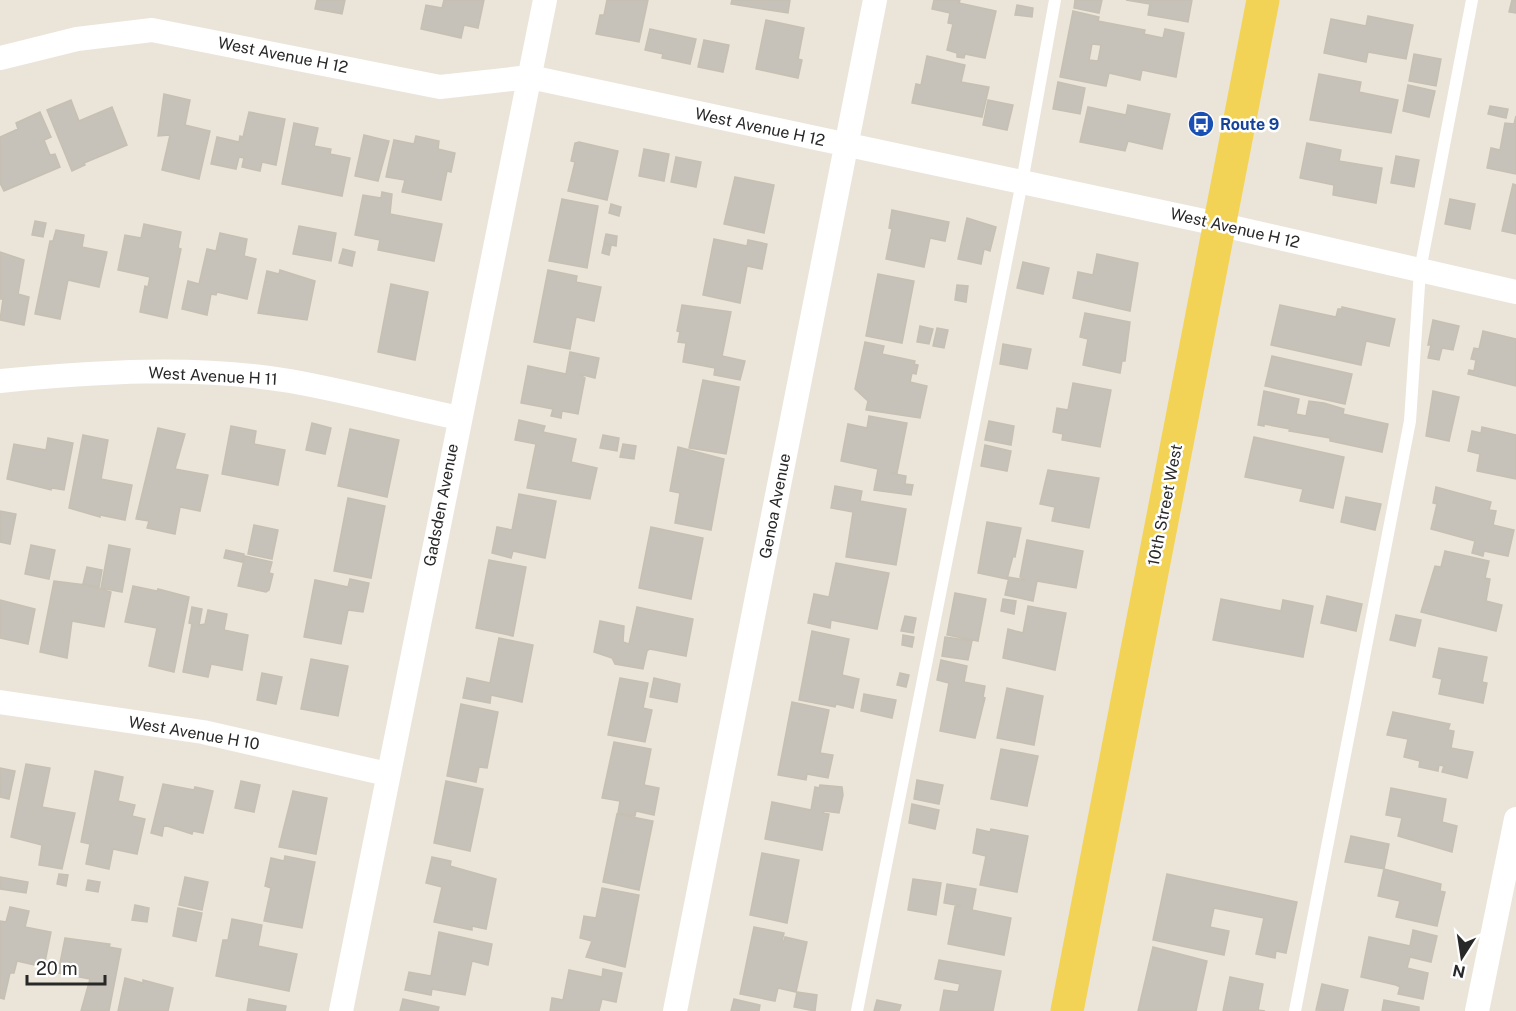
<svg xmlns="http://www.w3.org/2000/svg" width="1516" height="1011" viewBox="0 0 1516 1011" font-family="'Public Sans',sans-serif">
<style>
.building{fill:#c6c1b9;stroke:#c6c0b3;stroke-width:1.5;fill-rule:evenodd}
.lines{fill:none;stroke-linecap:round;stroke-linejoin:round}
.service{stroke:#fff;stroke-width:12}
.minor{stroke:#fff;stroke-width:24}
.primary{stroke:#f3d356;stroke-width:33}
.labels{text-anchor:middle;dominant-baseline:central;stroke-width:5;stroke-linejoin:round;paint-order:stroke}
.street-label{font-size:16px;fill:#282828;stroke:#fff}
.transit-label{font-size:16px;font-weight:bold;fill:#164399;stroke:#fff;text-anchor:start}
</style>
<rect width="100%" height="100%" fill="#ebe4d9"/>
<path class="building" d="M317,0H345L342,14L315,9Z
M444,0H484L478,28L464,25L461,38L421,29L426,5L442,8Z
M607,0H648L639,42L596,34L600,15H604Z
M732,0H790L788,13L731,4Z
M934,0H960L959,3L996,11L985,58L965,54L964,58L957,57V53L947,50L953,24L948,23L950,13L932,9Z
M1075,0H1102L1099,13L1074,8Z
M1126,0H1192L1188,22L1148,15L1150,4Z
M1512,0H1516V13L1509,12Z
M1017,5L1033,8L1032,17L1015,15Z
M1073,11L1099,17L1098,21L1145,30L1144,34L1163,38L1165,29L1184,33L1176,77L1142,70L1140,80L1109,73L1106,86L1060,77ZM1092,44L1101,45L1098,61L1089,60Z
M1368,16L1413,25L1406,59L1368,52L1366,62L1324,53L1331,19L1366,26Z
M766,20L804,28L798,59L802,60L798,78L756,69Z
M650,29L696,39L690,64L662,58L663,54L645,50Z
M704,40L729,45L723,72L698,67Z
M1414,54L1441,59L1436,86L1409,81Z
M927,56L965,65L961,82L989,87L982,117L912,103L916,84L921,85Z
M1319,74L1361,82L1359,92L1398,100L1391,133L1310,120Z
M1058,82L1085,88L1080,114L1053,109Z
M1408,85L1435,91L1429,117L1403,111Z
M164,94L190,100L185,125L210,131L199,179L162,170L170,135L158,136Z
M71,100L79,121L112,107L127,145L84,163L85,165L72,171L47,110Z
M988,100L1013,105L1007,130L983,125Z
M1128,105L1170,114L1162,149L1128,141L1125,151L1080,142L1088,107L1126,115Z
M1490,106L1508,109L1506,118L1488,114Z
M40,112L51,137L44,140L50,155L55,154L60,167L4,191L0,183V137L18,129L16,123Z
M249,112L285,119L276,165L262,162L260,171L242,167L244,158L239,157L236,169L211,164L217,137L239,142L240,136L243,137Z
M1516,116V174L1487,168L1491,148L1500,150L1505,123L1514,124Z
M294,123L318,128L314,146L331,149L330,154L350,158L342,196L282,184Z
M364,135L389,141L378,181L355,176Z
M416,136L439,141L438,149L455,153L451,172L447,171L441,200L402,192L405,180L386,177L394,140L414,144Z
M579,142L618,151L607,200L568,191L575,162L571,161L575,143Z
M1307,143L1341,150L1339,161L1382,168L1376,203L1333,195L1334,185L1300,178Z
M644,149L669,154L664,181L639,176Z
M1396,156L1419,160L1414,187L1391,183Z
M676,157L701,162L696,187L671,182Z
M735,177L774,185L764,233L724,224Z
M1513,184L1516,185V234L1502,231Z
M382,192L392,194L390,214L442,224L434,261L378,250L380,240L355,235L363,195L381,198Z
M562,199L598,206L587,268L549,261Z
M1450,199L1475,204L1470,229L1445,224Z
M611,204L621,207L619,216L609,213Z
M892,210L949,222L945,241L930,238L924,267L886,259L892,229L889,228Z
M967,218L996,227L990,251L984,249L981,264L958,259Z
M35,221L46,223L43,237L32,235Z
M144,224L181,232L178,248L181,249L167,318L140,312L145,286L148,287L150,277L118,270L125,235L141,238Z
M299,226L336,233L331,261L293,254Z
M56,230L84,235L82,247L107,252L99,287L68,280L60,319L35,314L50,241H53Z
M220,233L247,239L244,256L256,259L247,299L217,292L216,295L211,294L207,315L182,309L188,281L199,284L207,249L216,251Z
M606,234L617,236L616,246L604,243Z
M714,239L747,246L748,240L767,244L762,269L747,266L740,303L703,295Z
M604,244L611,246L609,255L602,253Z
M343,249L355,252L352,266L339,263Z
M0,252L24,260L18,294L29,297L24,325L0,320L3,299H0Z
M1097,254L1138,263L1130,311L1073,298L1078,272L1093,275Z
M1023,262L1049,268L1043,294L1017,288Z
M280,270L315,281L307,320L258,313L267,271L279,274Z
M548,270L577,276L576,282L601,287L594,321L576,317L570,349L534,342Z
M878,274L914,281L902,343L866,336Z
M391,284L428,292L415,360L378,352Z
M957,285L968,286L966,302L955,300Z
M682,305L731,312L722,356L745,361L740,380L714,375L715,368L683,362L686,343L678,342L680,332L677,331Z
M1280,305L1336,317L1338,309H1342V307L1395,319L1389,346L1366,341L1361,365L1271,345Z
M1085,313L1130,322L1125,361H1122L1120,373L1083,365L1088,339L1080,337Z
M1433,320L1459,326L1453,350L1442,348L1439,360L1428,358L1431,345H1428Z
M920,326L933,329L929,344L917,342Z
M937,328L948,330L944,348L933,346Z
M1483,331L1516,339V386L1468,374L1469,370L1474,371L1476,360L1471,359L1474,348L1479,349Z
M865,342L884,346L882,354L915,361L914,364L918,365L916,374L912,373L910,382L927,386L920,418L866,410L868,401L855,389Z
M1003,344L1031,349L1027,369L1000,364Z
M570,352L599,358L595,378L579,374L585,378L578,414L562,411L561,418L551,416L553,409L521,403L528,366L566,374Z
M1272,356L1352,374L1345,404L1265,386Z
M703,380L739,387L726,454L689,448Z
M1073,383L1111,390L1100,447L1062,440L1063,434L1053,432L1057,408L1068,410Z
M1264,391L1299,399L1296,414L1306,416L1309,401L1324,403L1344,409L1343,414L1388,424L1382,452L1330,441V438L1289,431L1290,429L1264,424V426L1258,425Z
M1433,391L1459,397L1449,441L1426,436Z
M869,416L907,423L897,473H890L906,476L905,484L913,485L911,495L874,490L878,469L841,461L848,424L867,428Z
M519,420L545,426L543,432L576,439L571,462L597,468L590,499L527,488L536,444L515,440Z
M989,421L1014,426L1011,445L985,440Z
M312,423L331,428L325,454L306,450Z
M231,426L256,431L254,444L285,450L278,485L222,474Z
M1482,427L1516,435V479L1477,471L1480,454L1468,451L1472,431L1481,433Z
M158,428L185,434L175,469L208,475L200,511L180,507L175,534L147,528L149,521L136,519Z
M350,429L399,440L387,497L338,486Z
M83,435L108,440L101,479L132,485L125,520L100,515V517L69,508Z
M603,435L619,438L617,451L600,448Z
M1254,437L1344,457L1333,508L1300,501L1303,489L1245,477Z
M48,438L73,443L64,490L52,488L51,490L7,479L14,444L46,450Z
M623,444L636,446L634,459L620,457Z
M985,445L1011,451L1007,471L981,466Z
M678,447L724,459L711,530L675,523L680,493L670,491Z
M1048,470L1099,478L1089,528L1052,521L1055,507L1040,504Z
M835,486L862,491L860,501L906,509L896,565L846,557L853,512L831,508Z
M1436,487L1491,502L1489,510L1496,511L1493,525L1514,530L1508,556L1484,551L1483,556L1472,553L1475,541L1431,529L1437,504L1433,503Z
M519,494L556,501L545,558L513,551L511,558L492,553L497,527L512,530Z
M1346,497L1381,504L1375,530L1341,522Z
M348,498L385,506L371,578L334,571Z
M0,511L16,514L10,544L0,542Z
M987,522L1021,528L1015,557L1013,556L1007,579L978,573Z
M254,525L278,530L272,559L248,554Z
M651,527L703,538L691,599L639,588Z
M1027,540L1083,551L1076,588L1037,581L1033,601L1005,595L1009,577L1025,580L1020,577Z
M31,545L55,550L49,579L25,574Z
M109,545L130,549L122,592L101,588Z
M226,550L244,554L242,562L224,558Z
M1445,551L1489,561L1485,578L1490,579L1486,601L1502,605L1496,631L1421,612L1435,566L1441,567Z
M245,556L272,562L269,573L273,574L269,590L266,592L238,586Z
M489,560L526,567L513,636L476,628Z
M836,563L889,573L877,629L831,620L830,628L808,623L814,594L829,597Z
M87,567L102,570L99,587L83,584Z
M350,579L369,583L363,612L348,610L341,644L304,637L315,580L348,587Z
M54,581L86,585L111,592L104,627L72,621L67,658L40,652Z
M133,586L157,591L158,589L189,597L174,672L149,666L157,628L125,622Z
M955,593L986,599L978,641L947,635Z
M1327,596L1362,604L1356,631L1321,623Z
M1003,599L1016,601L1014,614L1001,611Z
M1221,599L1281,611L1283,600L1313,606L1303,657L1213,640Z
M0,600L35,609L28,644L0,638Z
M1028,606L1066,613L1055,670L1003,658L1008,629L1023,633Z
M192,607L202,609L199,625L205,624L208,610L227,614L224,630L248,635L242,670L211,664L208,677L183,672L192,624L189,623Z
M637,607L693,619L686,656L650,649L647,651L643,669L615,664L612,658L594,652L600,621L624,626L623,642L629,644Z
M1396,615L1421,620L1415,646L1390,640Z
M905,616L916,618L913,633L901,631Z
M812,631L849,639L842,675L859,679L853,708L836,704L835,707L799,700Z
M903,635L914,637L912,647L902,645Z
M945,637L972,641L968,660L942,656Z
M499,638L533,645L522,702L491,695L490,703L463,698L467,678L490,683Z
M1439,648L1487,657L1482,682L1487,683L1483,703L1439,694L1442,679L1433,677Z
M311,659L348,666L338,716L301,709Z
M941,660L967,666L964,682L985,686L983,697L985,698L975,738L940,731L949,683L937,680Z
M262,673L282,677L276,704L257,700Z
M900,673L909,675L906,687L897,685Z
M620,678L648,683L643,708L652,710L645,742L608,735Z
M654,678L680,684L677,702L650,697Z
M1007,688L1043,696L1034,745L997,738Z
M864,694L896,700L892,718L861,711Z
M792,702L829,710L820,753L833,755L828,778L807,774L806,780L778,775Z
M461,704L498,712L487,768L479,767L476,782L447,776Z
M1393,712L1450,724L1448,730L1454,731L1451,748L1473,752L1467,778L1442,772L1444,766L1439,765L1438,771L1419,767L1420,761L1404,757L1408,739L1387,735Z
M614,742L651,749L644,785L659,788L654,815L636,811L635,816L618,813L620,801L602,798Z
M1001,749L1038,756L1027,806L991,799Z
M26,764L50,768L42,807L75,813L62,869L39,865L42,845L11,837Z
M0,768L15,771L9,799L0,797Z
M95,771L123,777L118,801L135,805L132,816L145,819L137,854L113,849L109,869L86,864L90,844L81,842Z
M917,780L943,785L939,804L914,799Z
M241,781L260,785L254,812L235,808Z
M446,781L483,789L470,851L434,843Z
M163,784L194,790L195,787L213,791L203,833L193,831L192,834L164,825L162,836L151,833Z
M820,785L842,787L843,795L839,813L824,811L823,813L829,814L822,850L765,839L772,802L811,810L815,787L819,788Z
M1391,788L1446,799L1442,822L1457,826L1452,852L1398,836L1402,818L1386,815Z
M293,791L327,798L316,854L279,847Z
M912,804L939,810L935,829L909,823Z
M617,814L653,821L639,890L603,882Z
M977,829L990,832L991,829L1028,836L1017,892L980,885L986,856L973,853Z
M1351,836L1389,844L1384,869L1345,862Z
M762,853L799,860L787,923L750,915Z
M285,856L315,862L302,928L264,921L271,888L265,886L271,858L284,861Z
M432,857L451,861L450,866L496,879L486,929L472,926V930L434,922L442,887L426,883Z
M1384,869L1441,884L1440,891L1445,892L1437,926L1396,917L1400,901L1378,896Z
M59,874L68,875L66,886L57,884Z
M1167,874L1297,902L1286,953L1276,951L1275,958L1256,954L1264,918L1214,908L1210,927L1229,931L1224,955L1153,940Z
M0,877L28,882L26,893L0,889Z
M185,877L208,882L202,910L179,905Z
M913,879L941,883L936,915L908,910Z
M88,880L100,882L98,892L86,890Z
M947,884L976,889L972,910L1011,918L1004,955L948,944L955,907L961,906L944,903Z
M602,888L639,895L625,967L586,957L592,941L580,938L584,916L596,918Z
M135,905L149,908L147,922L132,920Z
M10,907L29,911L25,927L51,932L44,967L17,961L14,973H10L4,999L0,998V921L6,922Z
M178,908L202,913L196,941L173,936Z
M232,919L262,925L258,946L297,954L289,991L216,976L223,940H228Z
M754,927L784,933L782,941H784L785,937L807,942L796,992L778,988L775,1001L740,994Z
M1413,930L1437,936L1431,962L1410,957L1407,968L1428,973L1423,999L1398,994L1400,987L1396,985L1361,977L1369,937L1410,946Z
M439,932L492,944L488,965L472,961L465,995L432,989L431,995L405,990L409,972L431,976Z
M65,938L110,944L109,947L121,949L109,1011H81L90,979L58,973Z
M1153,947L1207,961L1196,1011H1138Z
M939,960L1001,971L993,1011H940L944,990L958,992L960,984L935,979Z
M603,969L622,973L616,1002L602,999L599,1011H550L552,998L563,1000L569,970L602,977Z
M1230,977L1263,984L1258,1010L1265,1011H1223Z
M125,978L143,983V980L173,988L168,1011H118Z
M1322,984L1348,990L1343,1011L1316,1010Z
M797,992L817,995L815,1011L794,1007Z
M249,999L286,1006L285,1011H247Z
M403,999L439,1007L438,1011H400Z
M734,999L760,1005L759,1011H731Z
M877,1000L901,1005L899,1011H874Z
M1384,1000L1419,1007V1011H1382Z"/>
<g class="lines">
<path class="service" d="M857,1011L1022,182L1055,0
M1295,1011L1410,421L1420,270L1472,0"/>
<path class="minor" d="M0,58L77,39L152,30L440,87L530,77L1218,224L1516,292
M0,381C96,372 194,365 290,381C346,391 403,406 459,418
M0,702L203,732L387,774
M341,1011L545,0
M675,1011L875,0
M1477,1011L1516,819"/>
<path class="primary" d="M1067,1011L1263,0"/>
</g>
<defs>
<g id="bus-disc" transform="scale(1.35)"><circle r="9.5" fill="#1a4fb4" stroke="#fff"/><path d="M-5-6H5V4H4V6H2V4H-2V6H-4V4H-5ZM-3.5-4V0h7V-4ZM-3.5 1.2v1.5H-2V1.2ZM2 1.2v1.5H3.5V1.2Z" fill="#fff"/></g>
</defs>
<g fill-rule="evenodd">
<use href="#bus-disc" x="1201" y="124"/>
</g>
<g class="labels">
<g class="street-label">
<text transform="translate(283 55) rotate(11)">West Avenue H 12</text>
<text transform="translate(760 127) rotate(12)">West Avenue H 12</text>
<text transform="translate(1235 228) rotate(13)">West Avenue H 12</text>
<text transform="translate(213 376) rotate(3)">West Avenue H 11</text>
<text transform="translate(441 505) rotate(-79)">Gadsden Avenue</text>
<text transform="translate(1165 505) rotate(-79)">10th Street West</text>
<text transform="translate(775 506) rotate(-79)">Genoa Avenue</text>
<text transform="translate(194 733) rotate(10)">West Avenue H 10</text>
</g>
<g class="transit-label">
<text x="1220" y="124">Route 9</text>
</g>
</g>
<g transform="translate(1462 957) rotate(192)" stroke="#ffffff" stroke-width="4.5" paint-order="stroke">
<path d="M0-4.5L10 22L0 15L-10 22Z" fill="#282828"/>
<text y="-9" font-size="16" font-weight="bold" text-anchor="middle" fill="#282828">N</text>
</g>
<path d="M27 975v9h78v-9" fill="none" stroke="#282828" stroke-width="3"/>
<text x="36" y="975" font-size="18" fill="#282828" stroke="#ffffff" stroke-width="4.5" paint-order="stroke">20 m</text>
</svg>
